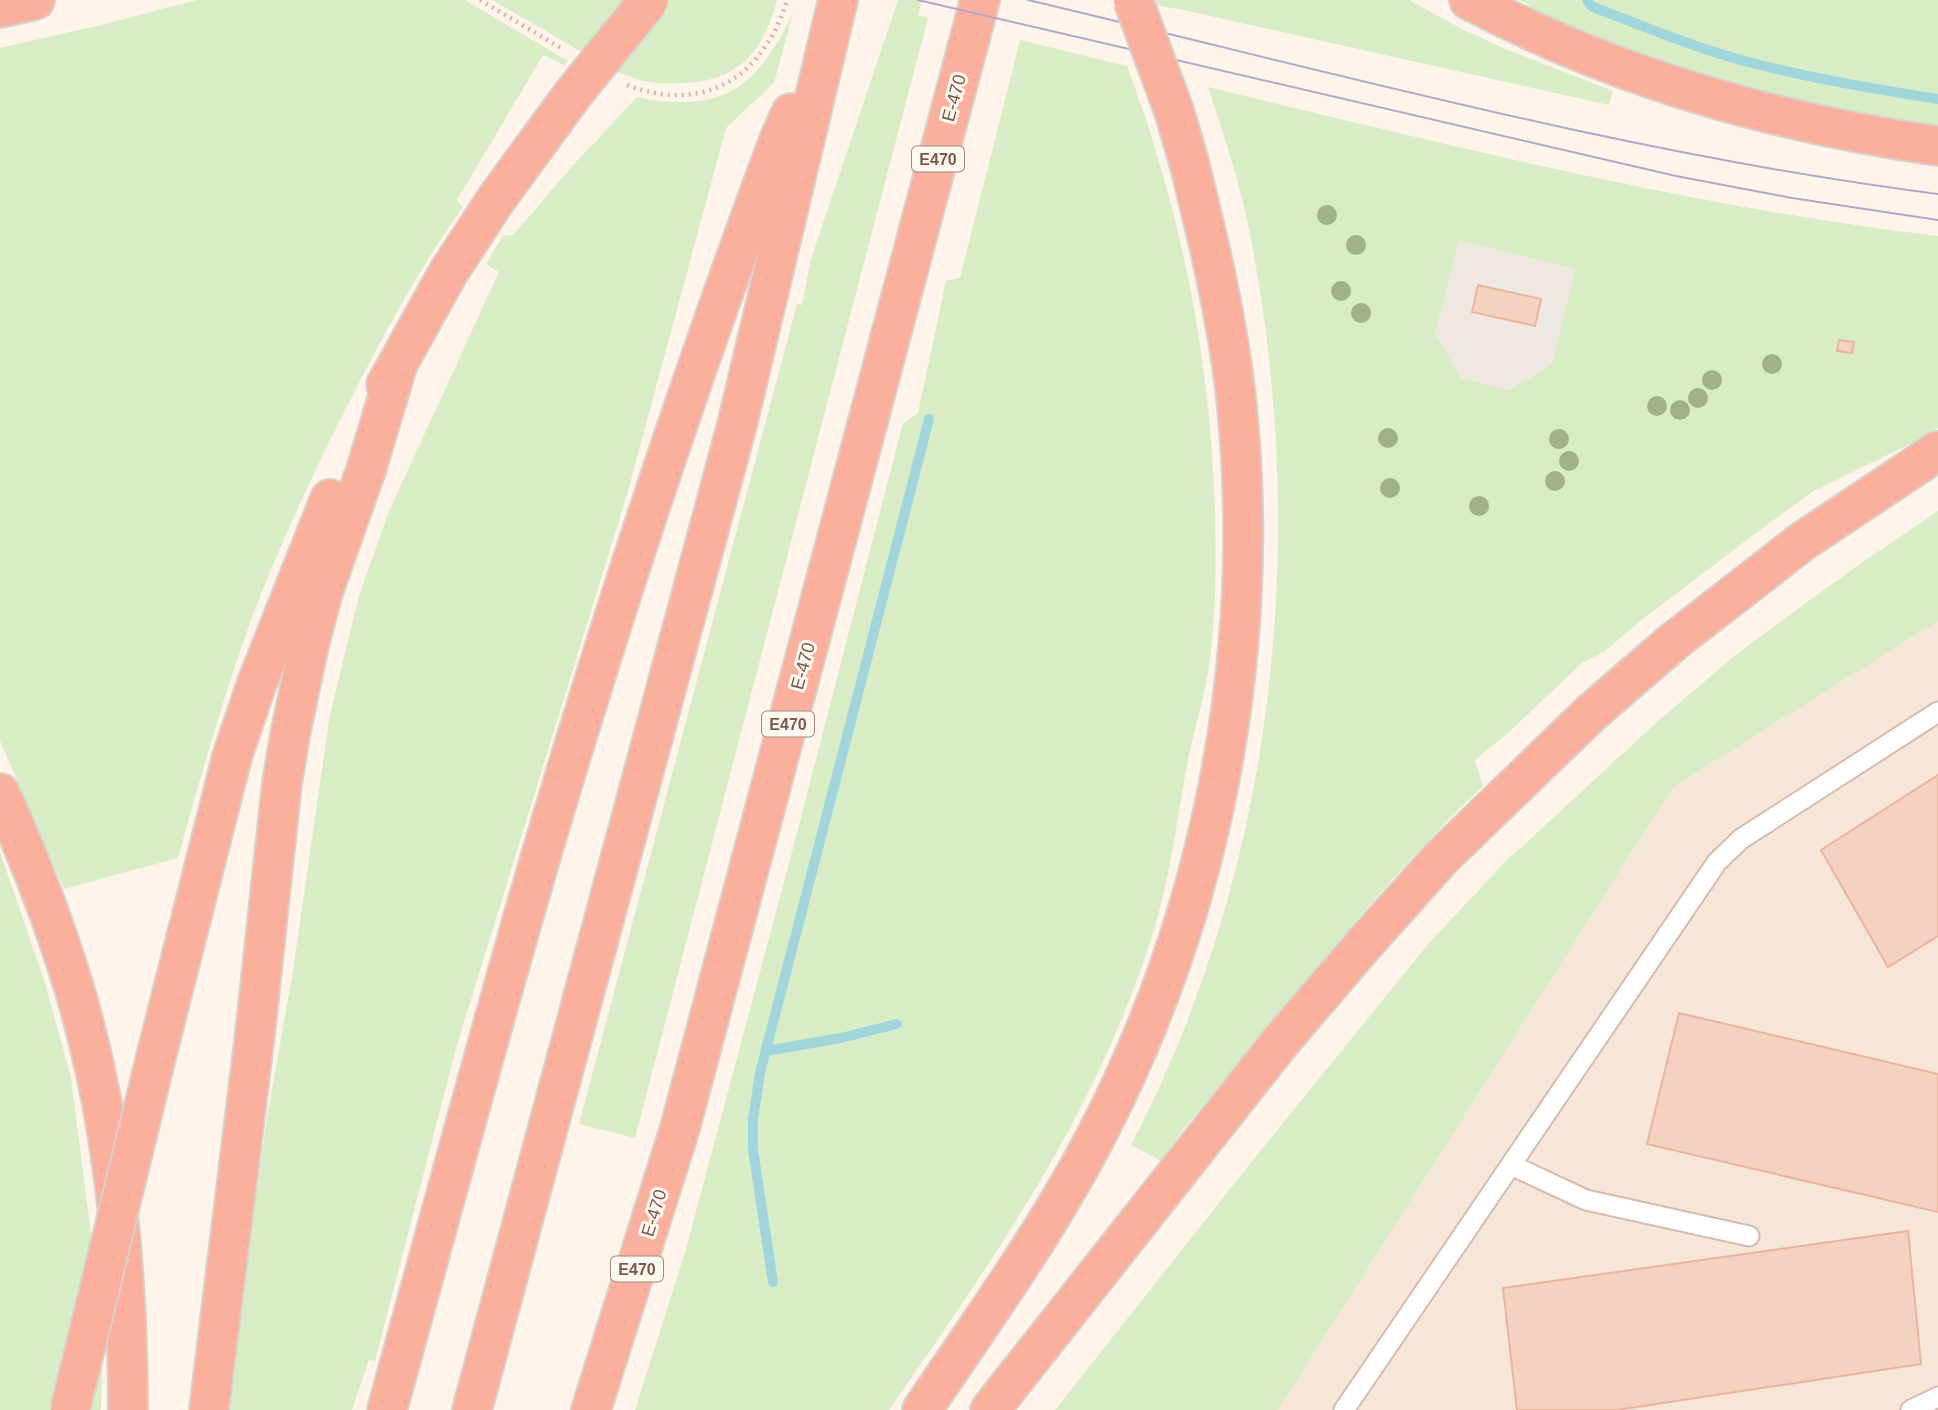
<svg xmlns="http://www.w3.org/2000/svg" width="1938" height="1410" viewBox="0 0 1938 1410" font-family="Arial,sans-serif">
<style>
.residential{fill:#f6e6d7}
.industrial{fill:#efe7e2}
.green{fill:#d8edc6;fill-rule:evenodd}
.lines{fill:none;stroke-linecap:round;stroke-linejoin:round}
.stream{stroke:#a1d7dc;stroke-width:10}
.building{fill:#f5d1bf;stroke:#e9b59e;stroke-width:2}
.lane-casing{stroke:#d4bdb0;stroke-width:23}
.highway-casing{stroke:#dad0cc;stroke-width:42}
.path{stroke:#dbb3a1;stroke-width:4.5;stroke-dasharray:2 5;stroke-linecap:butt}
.lane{stroke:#fff;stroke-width:19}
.highway{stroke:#fbaf9d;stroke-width:38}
.tram{stroke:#b6a5ca;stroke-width:2}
.highway-bridge-casing{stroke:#dad0cc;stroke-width:42;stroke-linecap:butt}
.highway-bridge{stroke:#fbaf9d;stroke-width:38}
.tree{fill:#a0b18b}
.labels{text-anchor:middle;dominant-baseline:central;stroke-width:6;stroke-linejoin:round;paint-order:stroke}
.shield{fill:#fff8f1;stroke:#a2887c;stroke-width:2}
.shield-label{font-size:16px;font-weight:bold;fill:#7a584a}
.street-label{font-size:18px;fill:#7a584a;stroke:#fff8f1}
</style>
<rect width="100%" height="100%" fill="#fef4e9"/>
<path class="residential" d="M1938,621V1410H1278L1673,787Z"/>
<path class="industrial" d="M1459,241L1575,269L1552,364L1509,390L1462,378L1435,334Z"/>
<path class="green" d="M197,0H465L568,61L564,65L543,55L457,200L463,207C422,264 388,326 356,389C317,464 281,541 251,620C223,698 200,778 178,858L64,889L0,741V48L97,26Z
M492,0H777C764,50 740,80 686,83C668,84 651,84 633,78C616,72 601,62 585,54C554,36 523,18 492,0Z
M898,0H922L918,15L928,18L635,1138L579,1124L797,304L802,305L811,259Z
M1124,0H1409L1464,30L1508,50L1613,91L1609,105L1179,9Z
M1518,0H1938V127C1880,118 1822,108 1765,93C1684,72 1606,42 1529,12L1530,5Z
M793,13L774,83L726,128L628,491L457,1045L375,1361L369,1360L352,1410H228L246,1264L267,1118L293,971L330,714L359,596L389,511L499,272L486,264L503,236L513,235L574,164L637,97C653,101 670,102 686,102C746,101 769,60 793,13Z
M1020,40L1127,66C1182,213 1211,360 1215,516C1216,566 1216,617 1209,666C1204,700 1193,732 1187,765C1180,802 1175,841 1167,878C1153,946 1124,1018 1094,1081C1037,1198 963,1303 889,1410H635L686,1249L792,852L903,423L918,413L946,281L960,278Z
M1208,87C1449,145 1691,207 1938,236V428L1922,438L1814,491L1768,524L1644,618L1605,651L1582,663L1508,733L1475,760L1483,786C1371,892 1281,1015 1182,1131L1161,1161L1131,1145C1277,865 1310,536 1249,229C1239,180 1223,133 1208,87ZM1459,241L1575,269L1552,364L1509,390L1462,378L1435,334Z
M1938,511V621L1673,787L1278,1410H1055L1253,1160L1429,943L1502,865L1658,721L1738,653L1851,570Z
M0,852L46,986L71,1078L96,1272L102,1369L101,1410H0Z"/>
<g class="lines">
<path class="stream" d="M1587,0L1591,6C1647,28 1705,52 1764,66C1821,80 1880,90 1938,99
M766,1051L841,1038L897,1024
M773,1282L753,1150V1119L760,1073L929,419"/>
</g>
<path class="building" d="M1478,285L1541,299L1535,326L1472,312Z
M1839,340L1854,342L1852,353L1837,351Z
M1938,775V936L1888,967L1821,850Z
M1679,1013L1938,1074V1212L1647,1144Z
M1908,1231L1921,1364L1617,1410H1517L1503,1288Z"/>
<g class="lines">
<g class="lane-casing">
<path id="lane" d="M1511,1165L1586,1200L1749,1236
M1344,1410L1717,862L1741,839L1938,712
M1911,1410L1938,1397"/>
</g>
<g class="highway-casing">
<path id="highway" d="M1469,0C1615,77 1775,123 1938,146
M0,8L35,0
M386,385L448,273L497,198
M0,793C29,857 55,924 75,991C114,1123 128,1272 128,1410
M158,1049L232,757L257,683L330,499
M209,1410L255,1034L282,783L291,730L309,645L323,592L366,470L398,363
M387,1410C438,1226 487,1040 541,856C612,615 691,376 779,140L791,113
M472,1410L737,425L838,0
M591,1410L680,1128L980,0
M922,1410C981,1322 1045,1234 1094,1140C1213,913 1263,651 1236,397C1227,317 1208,239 1189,162
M990,1410L1282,1040L1365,943L1442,857L1591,713L1673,642L1803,541L1938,451"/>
</g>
<path class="path" d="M480,0L561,48
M627,85C705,115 764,76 787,0"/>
<use href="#lane" class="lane"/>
<use href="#highway" class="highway"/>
<path class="tram" d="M918,0L1676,176L1792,198L1938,220
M1028,0C1329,71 1630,155 1938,194"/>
<g class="highway-bridge-casing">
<path id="highway-bridge" d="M1133,0L1174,111L1189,162
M497,198L573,94L649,0
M70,1410L158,1049"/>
</g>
<use href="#highway-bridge" class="highway-bridge"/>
</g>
<g class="tree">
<circle cx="1327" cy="215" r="10"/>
<circle cx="1356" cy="245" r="10"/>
<circle cx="1341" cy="291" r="10"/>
<circle cx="1361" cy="313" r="10"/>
<circle cx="1772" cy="364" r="10"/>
<circle cx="1712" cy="380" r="10"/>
<circle cx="1698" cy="398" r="10"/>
<circle cx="1657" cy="406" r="10"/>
<circle cx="1680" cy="410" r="10"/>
<circle cx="1388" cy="438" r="10"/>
<circle cx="1559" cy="439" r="10"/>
<circle cx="1569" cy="461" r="10"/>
<circle cx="1555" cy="481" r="10"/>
<circle cx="1390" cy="488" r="10"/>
<circle cx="1479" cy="506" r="10"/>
</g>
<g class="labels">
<g class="shield">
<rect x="912" y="146.5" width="52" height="25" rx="5"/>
<rect x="762" y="711.5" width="52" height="25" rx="5"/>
<rect x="611" y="1256.5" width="52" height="25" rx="5"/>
</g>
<g class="shield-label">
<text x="938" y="159">E470</text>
<text x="788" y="724">E470</text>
<text x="637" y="1269">E470</text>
</g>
<g class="street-label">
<text transform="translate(954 98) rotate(-75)">E-470</text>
<text transform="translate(803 666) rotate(-75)">E-470</text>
<text transform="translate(654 1213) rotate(-73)">E-470</text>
</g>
</g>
</svg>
